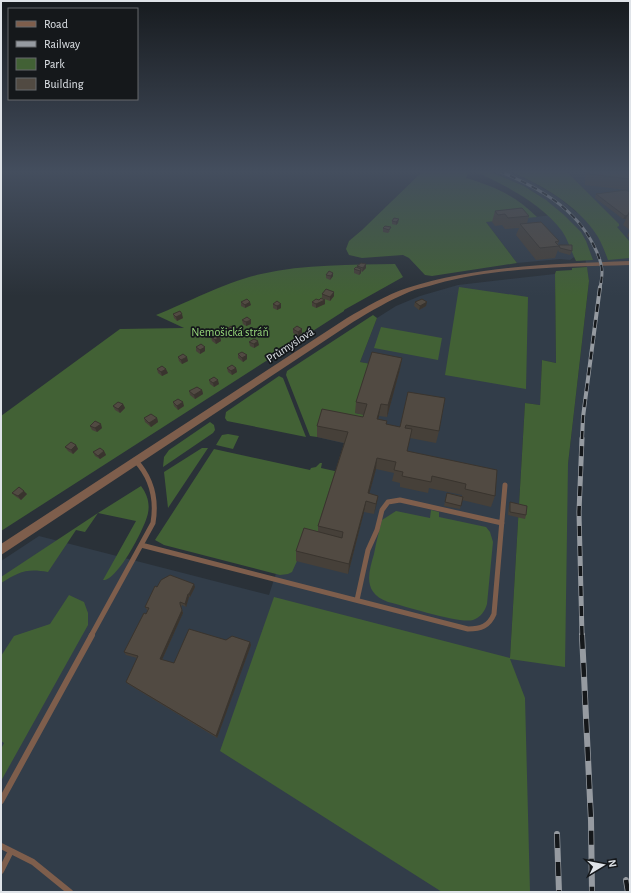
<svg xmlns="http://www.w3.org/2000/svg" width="631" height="893" viewBox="0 0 631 893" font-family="'Alegreya Sans',sans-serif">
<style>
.built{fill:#323d49}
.green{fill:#426135}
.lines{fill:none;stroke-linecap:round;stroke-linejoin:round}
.service-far1{stroke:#7e5e4c;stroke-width:5}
.service{stroke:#7e5e4c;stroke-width:6}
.minor{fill:#7e5e4c;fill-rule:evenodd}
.rail-far3-casing{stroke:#969ba1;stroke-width:3}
.rail-far2-casing{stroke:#969ba1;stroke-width:4}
.rail-far1-casing{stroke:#969ba1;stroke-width:5}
.rail-casing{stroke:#969ba1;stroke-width:6}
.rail-far3{stroke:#15181b;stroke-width:2;stroke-dasharray:6;stroke-linecap:butt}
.rail-far2{stroke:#15181b;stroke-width:2.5;stroke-dasharray:8;stroke-linecap:butt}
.rail-far1{stroke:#15181b;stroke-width:3.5;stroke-dasharray:10;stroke-linecap:butt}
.rail{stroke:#15181b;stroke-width:4.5;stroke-dasharray:14;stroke-linecap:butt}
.wall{fill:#464039}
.shaded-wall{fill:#39342e}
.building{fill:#514a42;stroke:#39342e}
.labels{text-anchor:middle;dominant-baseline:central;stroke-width:3.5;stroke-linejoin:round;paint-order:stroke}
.park-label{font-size:12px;fill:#97d97b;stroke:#15181b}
.street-label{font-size:12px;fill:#dfe3e8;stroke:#15181b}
</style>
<rect width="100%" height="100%" fill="#2a3138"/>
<path class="built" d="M490,171H509L532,182L559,198L577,213L566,171H630V892H1V561L39,536L269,595L278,567L341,548L347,444L317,437L322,421L355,413L370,364L360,362L377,318L396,306L420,296L458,285L555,274L556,363L542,360L540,405L525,403L510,658L568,464L589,281L585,257H574L570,260L560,259L517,263L486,222L563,214L537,194L524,186Z"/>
<path class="green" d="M423,171H464L468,173L466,178C494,186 516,196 537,217L486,222L517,263L432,276L425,275L409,258L403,255L362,258L349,255L346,249L349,241L362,230Z
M474,171L491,172L524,186L546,200L563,214L581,232L586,241L593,260L576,261C571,251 568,240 562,231C541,203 505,185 474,171Z
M509,171H566L619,224V226L617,227L630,242V258L608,260C605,252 602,244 598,237C579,206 541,184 509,171Z
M395,264L403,277L344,310V311L1,531V416L120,329L184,328L156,315C188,302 228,281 261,274C305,264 351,265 395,264Z
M587,267L589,281L568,464L565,667L510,659L525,698L530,892H442L220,751L274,597L510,658L525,403L540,405L542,360L556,363L555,274L556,271L572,270V268Z
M459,287L528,297L526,389L445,375Z
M373,315L377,318L360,362L371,364L355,413L366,415L362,429L322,421L317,437L310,436L286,375L287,371Z
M381,327L442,338L438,360L374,348Z
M279,376L283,378L306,437L227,421L225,418L226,412Z
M210,422L214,425L215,430L213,433L163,467L164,457L169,450Z
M228,434L239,436L233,449L216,445L222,435Z
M202,448H208L168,508L164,472Z
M214,449L310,470L311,468L316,467L320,463H322L321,468L339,472L318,536L297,561L292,572L288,574L280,575L164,545L155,540Z
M141,486C147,494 150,503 148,513C146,526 117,582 103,580L136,521L98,513L85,532L76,530L48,572C26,568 19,572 1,583V577L98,513Z
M431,510L439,512V517L486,527L490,532L493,542L487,604C485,611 481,617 473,620C460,624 405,606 388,602C363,593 368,574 374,554C376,543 379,531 382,520L396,511L430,518Z
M69,595L84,602L88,613V625L1,781V749L4,743L1,741V656L14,636L50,624Z"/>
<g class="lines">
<path class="service-far1" d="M141,545L468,629C481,629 489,626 494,614L505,485
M357,600L368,550L377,530L382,510L388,502L400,500L502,523
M91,636L153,523C157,499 152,478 135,460"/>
<path class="service" d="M1,801L92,635
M1,846L33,862L70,892
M1,871L11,851"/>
<path class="minor" d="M630,261V265C566,267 498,267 436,284C427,287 418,288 409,292C390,300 371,311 353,322L1,555V544L347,318C366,307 386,295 407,288C479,265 555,264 630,261Z"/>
<g class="rail-far3-casing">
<path id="rail-far3" d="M499,171C537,187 575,207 594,246C598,254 602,264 602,272C602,277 601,283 600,288"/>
</g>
<g class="rail-far2-casing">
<path id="rail-far2" d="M582,439L583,417L600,287"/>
</g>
<g class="rail-far1-casing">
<path id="rail-far1" d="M582,636L579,512L582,438"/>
</g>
<g class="rail-casing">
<path id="rail" d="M582,635L591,820L592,892
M557,834L559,892
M626,880L628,892"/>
</g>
<use href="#rail-far3" class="rail-far3"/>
<use href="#rail-far2" class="rail-far2"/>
<use href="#rail-far1" class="rail-far1"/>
<use href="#rail" class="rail"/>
</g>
<path class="wall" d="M585,171H630V183L627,190L585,185Z
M630,192V238L627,236L630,230L623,225L626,219H623L595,198L596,194Z
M495,211L529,216L527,223L559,241L558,244L559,246L572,251L570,255L559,252L558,250L555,258L536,260L516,235L519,228L505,229L502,225L495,226L492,222Z
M394,218L398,223L396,225L392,224V221Z
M385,226L390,231L388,233L383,232V228Z
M366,264V268L362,272L361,271V273L359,275L354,273V269L357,268V266Z
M333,273V276L330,280L326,278V275Z
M322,294L334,296L330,301L322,298Z
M319,300H325V304L316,308L312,306V302Z
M241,302L251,305L245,308L241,306Z
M415,302L426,306L419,310L414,306Z
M273,304H281V308L277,310L273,308Z
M173,314L183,318L177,321L174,318Z
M242,320H251V324L246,326L243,324Z
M227,329H235L236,332L231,335L227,333Z
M259,329H268V333L264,335L260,332Z
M293,329H302V333L298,336L293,333Z
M211,337H220L221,341L216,344L212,341Z
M249,342L259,345L254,348L250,346Z
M196,347L205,351L200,354L196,351Z
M238,354L247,355V359L243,362L238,358Z
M178,357L188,361L182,364L179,361Z
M402,358L400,369L387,417L379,416L378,419L387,421L386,424L400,427L408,392L439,431L436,443L410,438L407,451L495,496L491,507L462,500L460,509L444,506L447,493L462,496V495L429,488L428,493L400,487V483L392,481L394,473L376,469L369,494L378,496L374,514L364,512L348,574L296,561V551L318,532V526L344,443L317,437V426L363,417L364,415L355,413L356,402Z
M227,368H236L237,372L232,375L228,372Z
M157,369L168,373L162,376L158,373Z
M209,380L219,384L214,387L210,384Z
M202,390L203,394L195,399L190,395L189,391Z
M173,402L184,406L178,410L174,406Z
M123,404L125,408L120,413L115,410L113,406Z
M144,418H157L158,422L151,427L145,422Z
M90,426L102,428L97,432L92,430Z
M76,445L78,449L73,454L68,451L65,447Z
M104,451L106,455L100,459L95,456L93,452Z
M12,493L27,494L21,500L15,496Z
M510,502L526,515L525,519L508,515L509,505Z
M157,587H195L190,597H189L186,607L182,605L181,607L183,613L162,660L174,663L226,640L251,645L217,738L128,684L126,682L137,658L126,655L124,652L148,611L147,610L145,607Z"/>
<path class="shaded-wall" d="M628,215L626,219H623L625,216Z
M399,219L398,223L396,225V222Z
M366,264V268L362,272L363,268Z
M361,269V273L359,275L360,271Z
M333,273V276L330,280L331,276Z
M334,292V296L330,301V297Z
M325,300V304L316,308V304Z
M250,302L251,305L245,308V305Z
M427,302L426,306L419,310L420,306Z
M281,304V308L277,310V306Z
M182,314L183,318L177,321L176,317Z
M251,320V324L246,326V322Z
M235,329L236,332L231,335V331Z
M268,329V333L264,335L263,331Z
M302,329V333L298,336V332Z
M220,337L221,341L216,344L215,340Z
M258,341L259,345L254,348V344Z
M205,347V351L200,354V350Z
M247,355V359L243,362L242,358Z
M187,357L188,361L182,364L181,360Z
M402,358L400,369L387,417L388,405Z
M236,368L237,372L232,375L231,371Z
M166,369L168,373L162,376L161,372Z
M218,380L219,384L214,387L213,383Z
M202,390L203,394L195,399L194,395Z
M183,402L184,406L178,410L177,406Z
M123,404L125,408L120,413L118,409Z
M381,404L379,416L375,430L377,419Z
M157,418L158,422L151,427L149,423Z
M101,424L102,428L97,432L95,428Z
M76,445L78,449L73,454L71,450Z
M104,451L106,455L100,459L98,456Z
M377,458L376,469L367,502L368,493Z
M24,491L27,494L21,500L18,496Z
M378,496L376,507L374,514L376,504Z
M366,501L364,512L348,574L349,564Z
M194,584L195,587L190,597L189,594Z
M188,594L189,597L186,607L185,604Z
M182,610L183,613L161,662L160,659Z
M250,642L251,645L217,738L216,736Z"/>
<path class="building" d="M589,171H630V179L589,174Z
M626,190L630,192V210L628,215L625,216L596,194Z
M522,208L529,216L508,218L505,214L498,215L495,211Z
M394,218L399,219L396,222L392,221Z
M541,222L559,241L555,242L559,246L540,248L520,224Z
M385,226L391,227L389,230L383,228Z
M559,245H572V251L560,248Z
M361,263L366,264L363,268L357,266Z
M356,267L361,269L360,271L354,269Z
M329,271L333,273L331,276L326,275Z
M326,289L334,292L330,297L322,294Z
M321,298L325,300L316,304L312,302L316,299L319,300Z
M247,299L250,302L245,305L241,302Z
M422,299L427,302L420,306L415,302Z
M277,301L281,304L277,306L273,304Z
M180,311L182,314L176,317L173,314Z
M247,317L251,320L246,322L242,320Z
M231,326L235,329L231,331L227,329Z
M264,326L268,329L263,331L259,329Z
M297,326L302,329L298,332L293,329Z
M216,335L220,337L215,340L211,337Z
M254,339L258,341L254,344L249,342Z
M201,344L205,347L200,350L196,347Z
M242,352L247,355L242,358L238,354Z
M372,352L402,358L388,405L381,404L377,419L387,421L386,424L400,427L408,392L445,398L439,431L406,425L405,428L412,429L407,451L497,470L495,496L465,489L466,484L432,476L431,482L402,476L403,472L394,470L396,462L377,458L368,493L378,496L376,504L366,501L349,564L296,551L304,528L342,538L343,532L318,526L348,432L317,426L322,409L363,417L367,404L356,402Z
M183,354L187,357L181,360L178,357Z
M232,365L236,368L231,371L227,368Z
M162,366L166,369L161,372L157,369Z
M214,377L218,380L213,383L209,380Z
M197,387L202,390L194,395L189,391Z
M178,399L183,402L177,406L173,402Z
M118,402L123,404L118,409L113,406Z
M151,414L157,418L149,423L144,418Z
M95,421L101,424L95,428L90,426Z
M71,442L76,445L71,450L65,447Z
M100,448L104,451L98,456L93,452Z
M19,487L24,491L18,496L12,493Z
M447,493L463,497L461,506L445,502Z
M510,502L527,506L526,515L510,512Z
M170,575L194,584L189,594H188L185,604L180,602V604L182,610L160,659L174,663L189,629L226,640L232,636L250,642L216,736L126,682L138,656L124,652L144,613L146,614L149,608L145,607L155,586L157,587L161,580Z"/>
<linearGradient id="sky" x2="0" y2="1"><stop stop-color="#171b1f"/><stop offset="0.58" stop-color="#444e5e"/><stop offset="1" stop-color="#444e5e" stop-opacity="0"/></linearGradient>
<rect width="631" height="296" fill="url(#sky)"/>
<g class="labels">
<g class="park-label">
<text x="230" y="332">Nemošická stráň</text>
</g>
<g class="street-label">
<text transform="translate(290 345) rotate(-33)">Průmyslová</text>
</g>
</g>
<rect width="631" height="893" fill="none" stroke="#dfe3e8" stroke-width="4"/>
<rect x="8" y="8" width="130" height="92" fill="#15181b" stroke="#66696d"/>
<rect x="16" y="21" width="20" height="6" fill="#7e5e4c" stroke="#66696d"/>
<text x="44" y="28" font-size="12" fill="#dfe3e8">Road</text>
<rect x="16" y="41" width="20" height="6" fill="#969ba1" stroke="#66696d"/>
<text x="44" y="48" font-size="12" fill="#dfe3e8">Railway</text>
<rect x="16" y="58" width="20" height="12" fill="#426135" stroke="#66696d"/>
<text x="44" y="68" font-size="12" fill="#dfe3e8">Park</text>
<rect x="16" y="78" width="20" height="12" fill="#514a42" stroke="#66696d"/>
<text x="44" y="88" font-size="12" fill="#dfe3e8">Building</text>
<g transform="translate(603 865) rotate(80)" stroke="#15181b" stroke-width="3" paint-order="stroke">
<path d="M0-3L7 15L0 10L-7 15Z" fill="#dfe3e8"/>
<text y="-6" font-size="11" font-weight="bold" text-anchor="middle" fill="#dfe3e8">N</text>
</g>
</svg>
